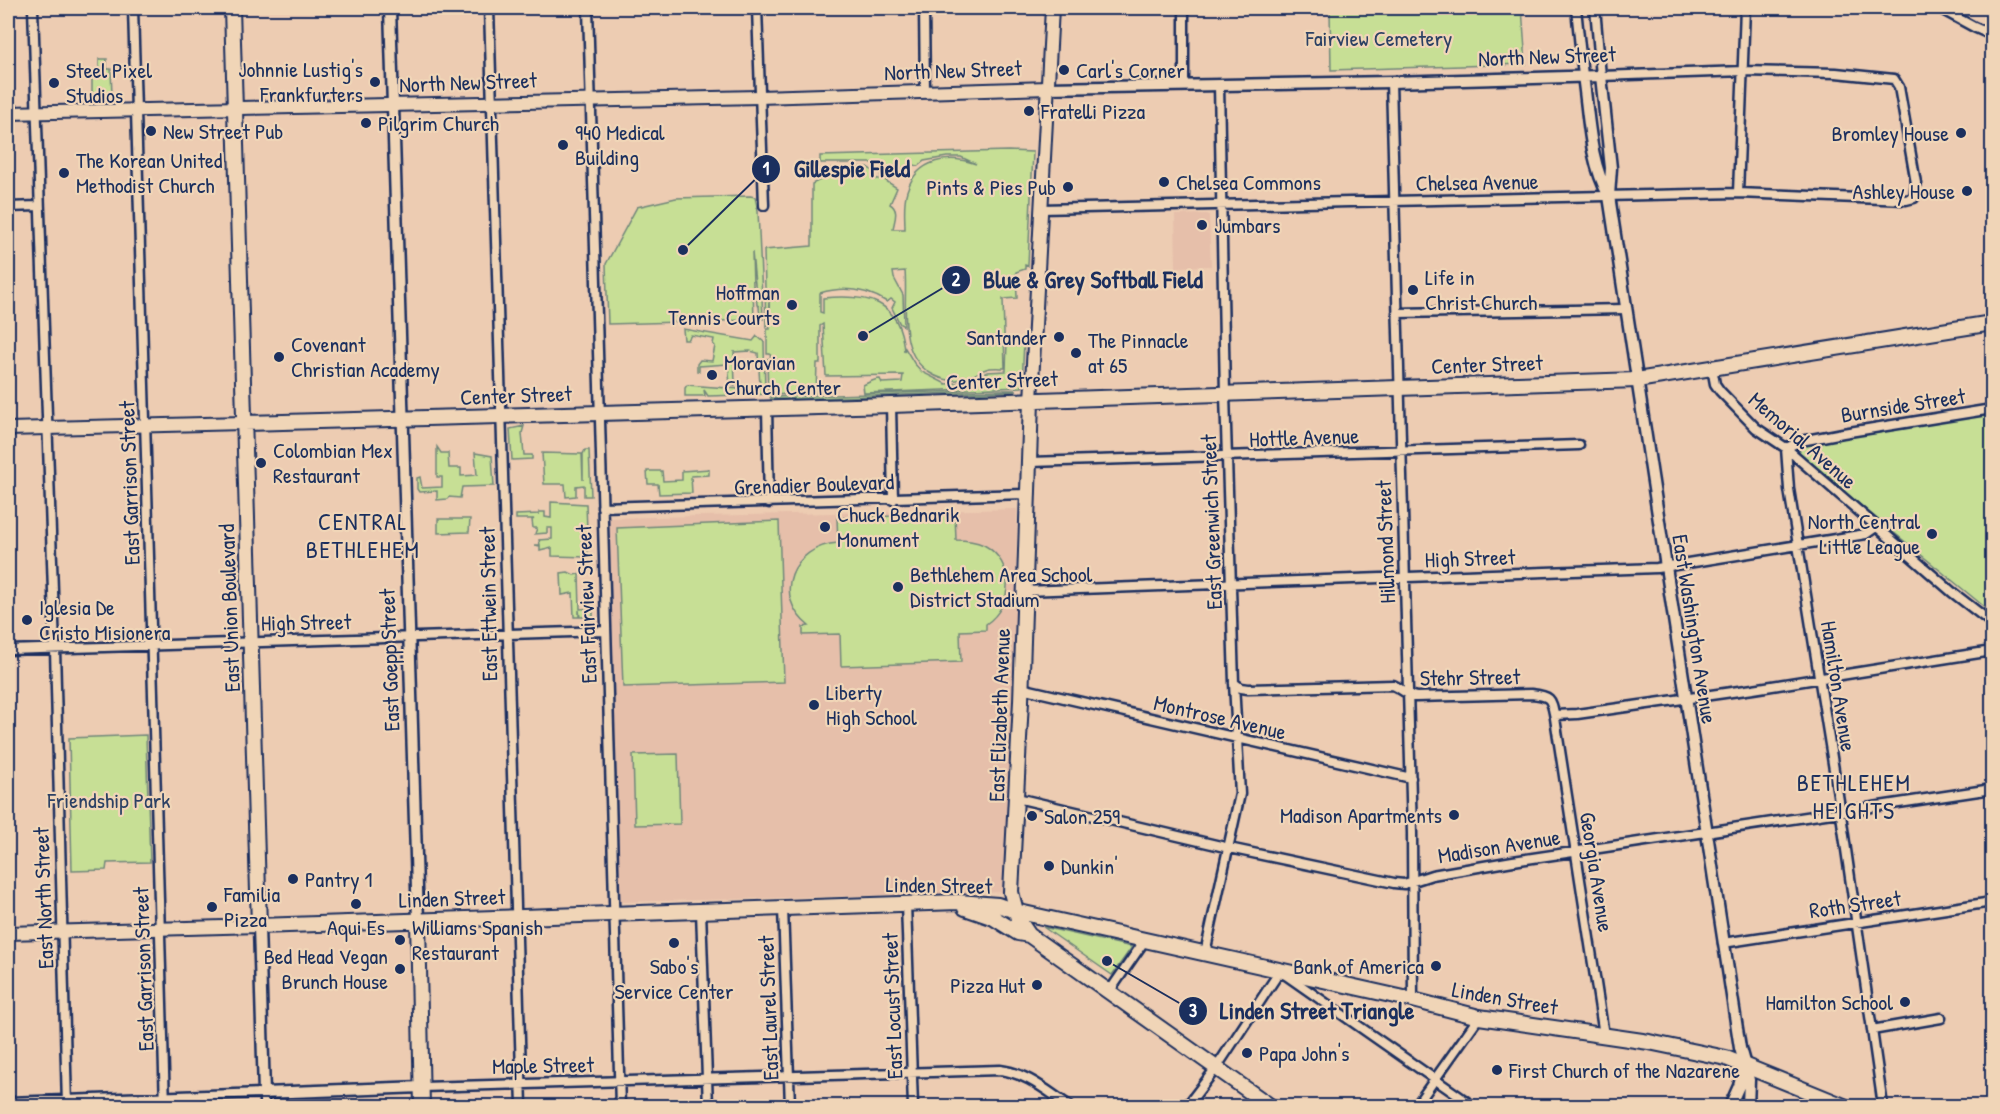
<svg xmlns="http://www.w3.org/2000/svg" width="2000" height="1114" viewBox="0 0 2000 1114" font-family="'Patrick Hand',sans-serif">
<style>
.built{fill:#e6bfaa}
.green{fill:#c7df95;stroke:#71877a;stroke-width:1.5;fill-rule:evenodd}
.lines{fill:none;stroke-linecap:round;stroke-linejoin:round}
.minor-casing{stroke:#1b2f5e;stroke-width:13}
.tertiary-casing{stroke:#1b2f5e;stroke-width:15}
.secondary-casing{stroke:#1b2f5e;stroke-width:16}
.primary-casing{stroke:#1b2f5e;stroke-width:18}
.minor{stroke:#f0d5b7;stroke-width:8}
.tertiary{stroke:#f0d5b7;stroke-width:10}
.secondary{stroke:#f0d5b7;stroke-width:12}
.primary{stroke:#f0d5b7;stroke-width:14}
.poi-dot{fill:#1b2f5e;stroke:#f0d5b7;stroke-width:2}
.labels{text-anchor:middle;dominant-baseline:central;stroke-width:4.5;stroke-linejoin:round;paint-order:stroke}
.park-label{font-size:22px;fill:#2c4164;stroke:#f0d5b7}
.street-label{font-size:22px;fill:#1b2f5e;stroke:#f0d5b7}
.poi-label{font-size:22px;fill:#1b2f5e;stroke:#f0d5b7;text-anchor:start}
.neighbourhood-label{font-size:24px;letter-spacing:1.5px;fill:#1b2f5e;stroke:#f0d5b7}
.leader{fill:none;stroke:#1b2f5e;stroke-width:2}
.callout-dot{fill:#1b2f5e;stroke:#f0d5b7;stroke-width:2}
.mark-label{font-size:18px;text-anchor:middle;font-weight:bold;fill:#fff}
.callout-label{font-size:24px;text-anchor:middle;font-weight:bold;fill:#1b2f5e;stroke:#f0d5b7;stroke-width:4.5;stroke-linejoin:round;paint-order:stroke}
</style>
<rect width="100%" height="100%" fill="#edccb2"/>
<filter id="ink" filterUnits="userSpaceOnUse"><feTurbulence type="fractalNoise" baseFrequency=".0167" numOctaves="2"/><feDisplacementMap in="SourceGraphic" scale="12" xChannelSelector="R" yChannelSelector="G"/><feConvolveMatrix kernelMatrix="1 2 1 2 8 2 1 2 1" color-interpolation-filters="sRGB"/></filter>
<g filter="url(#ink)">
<path class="built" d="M1207,214L1209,215L1211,266L1176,267L1175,215Z
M1017,509L1011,892L620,902L608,518Z"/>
<path class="green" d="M1330,8H1522L1526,64L1331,70Z
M99,59H107V69H111L112,96H92V76L95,72H99Z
M1008,151L1033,152L1028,266L1025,265V269L1016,272L1017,298L1003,299L1005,368C1000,368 991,367 986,369C975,373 972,379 957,380C947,381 938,378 930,373C896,352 908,304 905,271L893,272L894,278L903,295L904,326L900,324L892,308L895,302L891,299L887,302C866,289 844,286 820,293V312L823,313V298C867,294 900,299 904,351L905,348L914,363L922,372L946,384L968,382L987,372L1006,371L1007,341L1024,340L1022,387L864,393L863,385C868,383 874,379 880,379L882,383L902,382L903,375L826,376L823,324L820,326V363H817L816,393L768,395L767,359L771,358L770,354H767V329H770L769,299L768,325L766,326L764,250L812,246V184L820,180V169L867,167L873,171L876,179H881L879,163H820V156ZM947,157H961L976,164C949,154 917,159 907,191C903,203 905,217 905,229H893C894,221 900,210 890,204L897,188L886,181L880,172L895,166L901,169L910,164L918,166L924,161Z
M750,196L755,197L758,211L763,319H760L759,306L757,305L752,252L754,320L608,324L606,264L637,207L676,198Z
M683,329L753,341L757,336L764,342L765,394L751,395L752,386H760L758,353L750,351L734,352L735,385L730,384L728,364L699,366V371H697V364L700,360L712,361L715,346L713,344L714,339L691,335L688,340H684Z
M687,385L741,389V395L708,396L704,390L705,396H685V388Z
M999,390H1016V391L786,399H771L770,397Z
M1992,413V613L1798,454L1803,444L1845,435Z
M524,426L522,433L524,455H532V459L512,460L510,429Z
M437,447L441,453H448L449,468H461V476L477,475L475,453L492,456L494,486L462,487L460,498L449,497L447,499L437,500V491L419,492L417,489V478L420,477L422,488L442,487V477H437Z
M585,450H589L591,496H584V485L576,486V496L566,497L565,484H544L542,453L582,454L583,480V454Z
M709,469V475L691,476L692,493L659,494L658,484H648L647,471H662L663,481L682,480V471Z
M551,502L586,504L588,557L552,556V548L540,551V546L535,545H540L539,540L552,539V528H547V533L535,534L537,528H533L532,520L534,519H516V515L539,514V512H545V517L551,518Z
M955,514L956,540C966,540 975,541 984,545C1015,562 1014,605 986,624V630L960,631L961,662L841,666L840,634L803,635V627L809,626C771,596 792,546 838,543L837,518Z
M438,519H470L469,532L438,533Z
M779,521L784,682L623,687L617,528Z
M568,572L574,575L579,574L580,609L593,608V617H580L579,610V617H574L573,593L562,595L561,573Z
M146,735L150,862L107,863L106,870L72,871L69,738Z
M678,754L680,824L635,825L633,755Z
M1043,927L1132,947L1112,975Z"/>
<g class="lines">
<g class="minor-casing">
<path id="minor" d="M33,8L55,649L67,1106
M133,8L165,1106
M489,8L522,1106
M588,8L620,1106
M757,8L764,205
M924,8L925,92
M1184,8V85
M1576,8L1583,76
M1939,8L1974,27L1992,35
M1391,82L1412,833L1413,1000
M1738,193L1745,8
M8,207L38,206
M1041,209L1738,193L1906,200L1914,198L1916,183L1899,87L1894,79L1836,73L1744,71L1601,76L1595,8
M1397,313L1626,309
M1712,368L1715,384L1720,391L1756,428L1786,448L1952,592L1992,623
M891,405L893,500
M767,408L769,503
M1030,462L1579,445
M602,507L1028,494
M1025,591L1657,568L1866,534L1876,527
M8,650L605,631
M1234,683L1241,688L1248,689L1393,685C1402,689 1407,695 1416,697L1531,694C1552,696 1551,699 1555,718L1604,1035
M1021,688L1411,778
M1555,715L1577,714L1753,689L1992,651
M1017,798L1229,848L1394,883L1404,884L1432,875L1513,861L1992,789
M906,904L913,1106
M783,908L790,1106
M701,911L708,1106
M1723,943L1992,902
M1205,953L1240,794L1234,683L1225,394L1219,85
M1109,992L1145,940
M1872,1030L1941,1018
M422,1087L1000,1070C1027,1073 1048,1092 1070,1106
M8,1102L264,1093V1106
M1187,1106L1216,1068L1280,971L1473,1106
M1416,1106L1479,1017
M1883,1106L1839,801L1789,489L1786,448L1801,441L1843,433L1992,409"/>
</g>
<g class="tertiary-casing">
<path id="tertiary" d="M390,8L418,921
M1583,76C1589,115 1589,161 1609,196
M1047,88L1391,82L1601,76L1611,168L1609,196L1740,1048L1749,1080L1748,1106
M259,926L264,1093L422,1087
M1730,1106L1739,1086L1744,1067"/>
</g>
<g class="secondary-casing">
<path id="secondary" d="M8,113L759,97L1047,88
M1031,401L1052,8
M8,429L243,423
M8,933L259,926"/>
</g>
<g class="primary-casing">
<path id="primary" d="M232,8L259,926L958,902L998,905L1015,911L1413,1000L1479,1017L1649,1042L1726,1058L1844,1106
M1031,401L1021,701L1011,892L1018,919L1029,935L1270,1106
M243,423L891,405L1637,380L1992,323
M965,908L994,918L1018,933L1029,935
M418,921L422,1106"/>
</g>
<use href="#minor" class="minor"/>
<use href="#tertiary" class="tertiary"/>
<use href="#secondary" class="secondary"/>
<use href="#primary" class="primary"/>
</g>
</g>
<g class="poi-dot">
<circle cx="1064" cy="70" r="6"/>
<circle cx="375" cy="82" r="6"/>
<circle cx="54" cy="83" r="6"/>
<circle cx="1029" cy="111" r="6"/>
<circle cx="366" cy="123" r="6"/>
<circle cx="151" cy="131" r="6"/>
<circle cx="1961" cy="133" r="6"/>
<circle cx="563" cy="145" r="6"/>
<circle cx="64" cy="173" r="6"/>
<circle cx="1164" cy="182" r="6"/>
<circle cx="1068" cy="187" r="6"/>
<circle cx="1967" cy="191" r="6"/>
<circle cx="1202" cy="225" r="6"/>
<circle cx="1413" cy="290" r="6"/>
<circle cx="792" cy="305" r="6"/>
<circle cx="1059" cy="337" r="6"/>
<circle cx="1076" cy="353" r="6"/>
<circle cx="279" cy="357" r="6"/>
<circle cx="712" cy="375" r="6"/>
<circle cx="261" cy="463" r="6"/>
<circle cx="825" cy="527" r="6"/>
<circle cx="1932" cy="534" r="6"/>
<circle cx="898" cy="587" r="6"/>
<circle cx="27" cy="620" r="6"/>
<circle cx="814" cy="705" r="6"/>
<circle cx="1454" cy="815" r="6"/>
<circle cx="1032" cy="816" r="6"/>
<circle cx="1049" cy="866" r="6"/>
<circle cx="293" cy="879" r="6"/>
<circle cx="356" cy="904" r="6"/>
<circle cx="212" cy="907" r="6"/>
<circle cx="400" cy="940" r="6"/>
<circle cx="674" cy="943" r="6"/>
<circle cx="1436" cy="966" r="6"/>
<circle cx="400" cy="969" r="6"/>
<circle cx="1037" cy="985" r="6"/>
<circle cx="1905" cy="1002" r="6"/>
<circle cx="1247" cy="1053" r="6"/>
<circle cx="1497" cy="1070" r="6"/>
</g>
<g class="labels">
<g class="park-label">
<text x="1379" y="38">Fairview Cemetery</text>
<text x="109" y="800">Friendship Park</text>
</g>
<g class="street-label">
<text transform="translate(1547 56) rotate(-2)">North New Street</text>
<text transform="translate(953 70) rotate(-2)">North New Street</text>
<text transform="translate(468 82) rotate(-2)">North New Street</text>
<text transform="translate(1477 182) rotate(-1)">Chelsea Avenue</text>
<text transform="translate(1487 364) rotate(-2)">Center Street</text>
<text transform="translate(1002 380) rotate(-2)">Center Street</text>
<text transform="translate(516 395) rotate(-2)">Center Street</text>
<text transform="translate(1903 405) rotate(-9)">Burnside Street</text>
<text transform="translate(1304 437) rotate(-2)">Hottle Avenue</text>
<text transform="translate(1803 440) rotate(41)">Memorial Avenue</text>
<text transform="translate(129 483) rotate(-92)">East Garrison Street</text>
<text transform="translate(814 484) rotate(-2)">Grenadier Boulevard</text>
<text transform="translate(1211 522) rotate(-92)">East Greenwich Street</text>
<text transform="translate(1385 542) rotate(-92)">Hillmond Street</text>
<text transform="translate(1470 558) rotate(-2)">High Street</text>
<text transform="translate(488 604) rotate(-91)">East Ettwein Street</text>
<text transform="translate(586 604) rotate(-92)">East Fairview Street</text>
<text transform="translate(229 608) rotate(-92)">East Union Boulevard</text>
<text transform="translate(306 622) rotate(-1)">High Street</text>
<text transform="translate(1695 629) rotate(81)">East Washington Avenue</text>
<text transform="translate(389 660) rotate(-92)">East Goepp Street</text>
<text transform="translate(1470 677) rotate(-1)">Stehr Street</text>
<text transform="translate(1839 686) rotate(81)">Hamilton Avenue</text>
<text transform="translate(999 715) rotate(-88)">East Elizabeth Avenue</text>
<text transform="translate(1220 717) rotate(13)">Montrose Avenue</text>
<text transform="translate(1499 846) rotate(-9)">Madison Avenue</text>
<text transform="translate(1597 872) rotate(81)">Georgia Avenue</text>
<text transform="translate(939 885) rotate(1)">Linden Street</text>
<text transform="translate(43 898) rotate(-92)">East North Street</text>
<text transform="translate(452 898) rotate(-2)">Linden Street</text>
<text transform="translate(1855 904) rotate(-8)">Roth Street</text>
<text transform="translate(143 969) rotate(-92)">East Garrison Street</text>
<text transform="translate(1505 998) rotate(10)">Linden Street</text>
<text transform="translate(892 1006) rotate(-92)">East Locust Street</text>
<text transform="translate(768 1008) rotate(-92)">East Laurel Street</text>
<text transform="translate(543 1065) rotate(-1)">Maple Street</text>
</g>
<g class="poi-label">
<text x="363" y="69" text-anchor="end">Johnnie Lustig's<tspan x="363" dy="25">Frankfurters</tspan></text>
<text x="66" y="70">Steel Pixel<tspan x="66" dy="25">Studios</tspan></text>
<text x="1076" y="70">Carl's Corner</text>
<text x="1041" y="111">Fratelli Pizza</text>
<text x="378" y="123">Pilgrim Church</text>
<text x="163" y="131">New Street Pub</text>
<text x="575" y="132">940 Medical<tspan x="575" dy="25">Building</tspan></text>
<text x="1949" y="133" text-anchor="end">Bromley House</text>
<text x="76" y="160">The Korean United<tspan x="76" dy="25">Methodist Church</tspan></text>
<text x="1176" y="182">Chelsea Commons</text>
<text x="1056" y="187" text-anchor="end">Pints &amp; Pies Pub</text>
<text x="1955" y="191" text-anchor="end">Ashley House</text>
<text x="1214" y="225">Jumbars</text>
<text x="1425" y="277">Life in<tspan x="1425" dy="25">Christ Church</tspan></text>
<text x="780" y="292" text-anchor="end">Hoffman<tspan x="780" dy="25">Tennis Courts</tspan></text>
<text x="1047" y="337" text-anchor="end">Santander</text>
<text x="1088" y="340">The Pinnacle<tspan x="1088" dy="25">at 65</tspan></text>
<text x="291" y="344">Covenant<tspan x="291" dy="25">Christian Academy</tspan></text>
<text x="724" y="362">Moravian<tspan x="724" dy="25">Church Center</tspan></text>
<text x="273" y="450">Colombian Mex<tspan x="273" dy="25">Restaurant</tspan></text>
<text x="837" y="514">Chuck Bednarik<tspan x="837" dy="25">Monument</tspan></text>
<text x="1920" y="521" text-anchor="end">North Central<tspan x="1920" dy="25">Little League</tspan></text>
<text x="910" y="574">Bethlehem Area School<tspan x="910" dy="25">District Stadium</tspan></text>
<text x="39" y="607">Iglesia De<tspan x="39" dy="25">Cristo Misionera</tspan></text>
<text x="826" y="692">Liberty<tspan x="826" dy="25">High School</tspan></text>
<text x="1442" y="815" text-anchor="end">Madison Apartments</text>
<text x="1044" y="816">Salon 259</text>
<text x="1061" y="866">Dunkin'</text>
<text x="305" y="879">Pantry 1</text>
<text x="224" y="894">Familia<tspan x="224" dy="25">Pizza</tspan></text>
<text x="356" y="927" text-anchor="middle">Aqui Es</text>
<text x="412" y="927">Williams Spanish<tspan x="412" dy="25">Restaurant</tspan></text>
<text x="388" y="956" text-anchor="end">Bed Head Vegan<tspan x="388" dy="25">Brunch House</tspan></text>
<text x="674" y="966" text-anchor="middle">Sabo's<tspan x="674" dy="25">Service Center</tspan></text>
<text x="1424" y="966" text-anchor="end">Bank of America</text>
<text x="1025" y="985" text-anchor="end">Pizza Hut</text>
<text x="1893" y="1002" text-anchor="end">Hamilton School</text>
<text x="1259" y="1053">Papa John's</text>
<text x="1509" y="1070">First Church of the Nazarene</text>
</g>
<g class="neighbourhood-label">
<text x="363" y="521">CENTRAL<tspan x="363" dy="28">BETHLEHEM</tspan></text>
<text x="1854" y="782">BETHLEHEM<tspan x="1854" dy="28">HEIGHTS</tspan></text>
</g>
</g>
<path class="leader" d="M683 250L766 169M863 336L956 280M1107 961L1193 1011"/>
<g class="callout-dot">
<circle cx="683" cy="250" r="6"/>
<circle cx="863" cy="336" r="6"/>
<circle cx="1107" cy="961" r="6"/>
<circle cx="766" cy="169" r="15"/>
<circle cx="956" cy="280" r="15"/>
<circle cx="1193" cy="1011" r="15"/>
</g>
<g class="mark-label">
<text x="766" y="175">1</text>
<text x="956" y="286">2</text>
<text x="1193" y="1017">3</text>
</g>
<g class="callout-label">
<text x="852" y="177">Gillespie Field</text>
<text x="1093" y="288">Blue &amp; Grey Softball Field</text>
<text x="1317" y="1019">Linden Street Triangle</text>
</g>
<rect width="2000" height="1114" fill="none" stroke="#f0d5b7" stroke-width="30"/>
<rect x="15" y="15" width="1970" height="1084" fill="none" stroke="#1b2f5e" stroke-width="2" filter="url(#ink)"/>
</svg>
